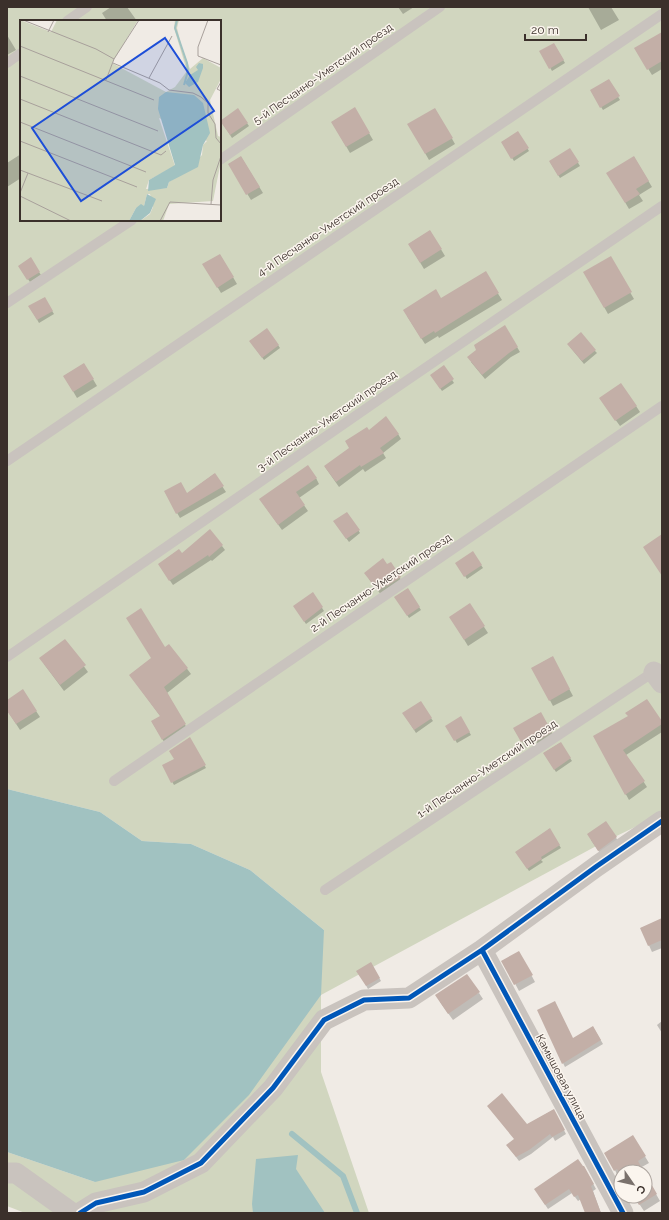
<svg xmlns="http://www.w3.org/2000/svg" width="669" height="1220" viewBox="0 0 669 1220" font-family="Raleway,sans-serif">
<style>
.green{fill:#d1d6bf;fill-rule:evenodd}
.water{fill:#a1c2c1}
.shadow{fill:#0003}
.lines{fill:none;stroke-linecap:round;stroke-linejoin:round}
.stream{stroke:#a1c2c1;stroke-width:6}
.building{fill:#c3afa7}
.lane{stroke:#c9c3be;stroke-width:10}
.street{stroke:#c9c3be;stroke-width:21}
.cycleway-casing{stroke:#fbf5ee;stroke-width:8}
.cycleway{stroke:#0057b8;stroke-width:5}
.labels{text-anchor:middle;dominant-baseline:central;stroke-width:3;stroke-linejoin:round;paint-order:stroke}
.street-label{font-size:11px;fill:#3b302b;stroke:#fbf5ee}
.inset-river{fill:none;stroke:#a1c2c1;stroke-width:2}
.inset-road{fill:none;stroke:#a8a09b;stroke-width:1}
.view{fill:#1d4ed8;fill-opacity:0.15;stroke:#1d4ed8;stroke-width:2}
.inset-edge{fill:none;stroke:#3b302b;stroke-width:2}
</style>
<rect width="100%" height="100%" fill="#f0ebe5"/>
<path class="green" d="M7,7H662V814L600,844L321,995V1072L369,1213H25L7,1206V1152L95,1182L324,930L250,870L191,844L142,841L100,812L7,789ZM21,21H220V220H21Z"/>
<path class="water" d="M7,789L100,812L142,841L191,844L250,870L324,930L321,995L249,1095L184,1160L95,1182L7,1152Z
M298,1155L296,1169L325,1213H253L252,1204L256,1159Z"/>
<path class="shadow" d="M111,7H127L137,21H107L102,13Z
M398,7H414L403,14Z
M588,7H611L619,20L601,30Z
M662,33V69L652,75L636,49Z
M7,35L16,50L7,55Z
M554,44L565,63L552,71L541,52Z
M608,80L620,100L603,110L591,91Z
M355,109L373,140L350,153L332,122Z
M435,109L455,144L429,160L409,125Z
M238,110L249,126L232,138L221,121Z
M518,133L529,151L514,161L502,142Z
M570,150L580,166L560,178L550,162Z
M21,154V178L7,187V163Z
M241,157L263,193L251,200L229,164Z
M634,157L652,187L639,195L643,201L629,209L608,173Z
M430,231L445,256L424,269L409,244Z
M220,255L237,284L221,293L204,264Z
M610,258L634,299L608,314L585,273Z
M30,259L41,275L30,282L19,266Z
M485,273L502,300L439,338L438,336L425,344L407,316L441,299Z
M44,298L54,314L39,323L30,307Z
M505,327L520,352L511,357L485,379L471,362Z
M252,344L278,345L280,348L264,360Z
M570,347L595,351L597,353L584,364Z
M84,364L97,386L77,398L64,376Z
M444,367L454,383L442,391L433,378Z
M604,404L636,406L640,412L620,426Z
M369,431L398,434L401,439L383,453L386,458L365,472L363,469L339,487L325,467L350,448Z
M214,474L226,492L180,518L165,492L187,494Z
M316,478L319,484L299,498L308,511L282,530L264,505Z
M347,513L360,533L349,542L336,524Z
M222,546L225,550L212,561L211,560L173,585L162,569L181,555Z
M473,553L483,568L467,579L457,563Z
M400,578L403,584L382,596L369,579Z
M407,589L421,610L409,618L396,597Z
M313,594L324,611L306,624L296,609Z
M469,604L488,633L468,646L454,623Z
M65,640L88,672L64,691L44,664Z
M169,645L191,674L167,693L188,730L166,745L152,722L161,717L130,675Z
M552,657L573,696L553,706L533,668Z
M7,701L36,711L40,717L20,730L7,710Z
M420,702L433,721L416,733L404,714Z
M540,713L555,738L540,748L536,741L526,748L514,729Z
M461,718L471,735L457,743L447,726Z
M662,723V732L626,755L647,787L629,800L594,736Z
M189,738L206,768L174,785L163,766L175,760Z
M560,743L572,761L556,772L544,753Z
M606,822L620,844L602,856L591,840Z
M549,829L561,848L541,860L543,862L529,871L518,855Z
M662,920V948L652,952L641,928Z
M519,952L535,982L519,991L503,961Z
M371,963L381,981L368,989L358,971Z
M479,993L483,999L453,1020L440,1002Z
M662,1021V1033L657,1025Z
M593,1027L603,1044L565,1067L563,1063Z
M553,1110L566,1134L555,1141L553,1137L531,1154L519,1161L510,1149L515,1139L527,1125Z
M633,1137L649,1163L640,1168L643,1172H621V1174L618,1176L606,1153Z
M584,1167L596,1189L593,1191L601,1213H586L581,1199L578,1201L572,1193L548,1209L538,1194Z
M645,1175L660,1201L644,1211L634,1196H645Z"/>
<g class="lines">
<path class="stream" d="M292,1134L343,1176L357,1213"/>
</g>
<path class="building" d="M662,32V61L647,70L634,48Z
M554,43L564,60L549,69L539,51Z
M609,79L620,96L600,108L590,90Z
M355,107L370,133L346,147L331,122Z
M238,108L248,123L230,135L220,121Z
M435,108L453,138L425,154L407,124Z
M518,131L529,148L511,159L501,142Z
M570,148L579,162L558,176L549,161Z
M241,156L260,187L246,195L228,164Z
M634,156L649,181L636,189L640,194L625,203L606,173Z
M430,230L442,249L420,263L408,244Z
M220,254L234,277L217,288L202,264Z
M611,256L632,292L604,308L583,272Z
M31,257L40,272L27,280L18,266Z
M486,271L499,293L435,333L434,331L421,339L403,310L436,289L441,298Z
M45,297L53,311L37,320L28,306Z
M505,325L518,347L509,353L482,375L467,357L476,350L474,345Z
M267,328L279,345L262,358L249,341Z
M581,332L596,350L582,361L567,344Z
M84,363L94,379L73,392L63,376Z
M444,365L454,379L440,389L430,375Z
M621,383L637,406L615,421L599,398Z
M386,416L399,434L380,448L384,453L361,467L360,465L336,482L324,466L349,448L345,441L367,427L369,430Z
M308,465L317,478L296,492L305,505L278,525L259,499Z
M215,473L224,486L176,514L164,491L181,482L187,493Z
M347,512L360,530L346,539L333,521Z
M210,529L223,545L209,557L208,555L169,581L158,564L179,549L182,553Z
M662,534V576L643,547Z
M473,551L482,565L464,577L455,563Z
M383,558L387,564L391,562L401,577L387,586L386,585L378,591L364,573Z
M408,588L420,607L407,616L394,597Z
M313,592L323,607L304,622L293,606Z
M470,603L485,626L464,640L449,617Z
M141,608L165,647L169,644L188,668L164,687L186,724L162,740L151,721L160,716L129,675L151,658L126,618Z
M65,639L86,665L60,685L39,658Z
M553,656L570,689L549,701L531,668Z
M23,689L37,711L16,724L7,711V700Z
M647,699L662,721V724L623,750L645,781L625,795L593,736L628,716L625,713Z
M421,701L432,718L414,730L402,713Z
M541,712L552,732L536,742L532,736L521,742L513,728Z
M461,716L470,732L454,741L445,726Z
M190,737L206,765L171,783L162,765L174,759L169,751Z
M561,742L571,758L554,770L543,753Z
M606,821L617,837L598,851L587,834Z
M550,828L560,845L541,857L542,859L527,869L515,852Z
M662,918V940L648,946L640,928Z
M519,951L533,975L514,985L501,961Z
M371,962L380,978L366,986L356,971Z
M467,974L480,992L448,1014L435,995Z
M555,1001L573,1038L593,1026L601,1040L562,1064L537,1010Z
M502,1093L527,1124L554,1109L565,1130L552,1137L550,1134L529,1150L516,1157L506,1145L514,1139L487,1106Z
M633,1135L646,1156L638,1161L644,1172H621V1176L617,1169L614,1171L604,1153Z
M578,1159L583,1166H584L594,1184L591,1186L601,1213H585L578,1195L574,1197L569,1189L545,1205L534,1189Z
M645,1173L657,1194L639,1205L633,1196H645Z"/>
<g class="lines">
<path class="lane" d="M67,21L87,7
M7,63L21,53
M220,160L440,7
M7,303L132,220
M7,461L662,14
M7,657L390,392L662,206
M114,781L662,406
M325,890L655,671"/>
<path class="street" d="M654,672L662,683
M482,950L623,1213
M7,1173H16L72,1213
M80,1213L96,1203L144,1192L201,1163L273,1088L324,1020L364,1000L409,998L482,950L597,866L662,821"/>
<g class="cycleway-casing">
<path id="cycleway" d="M482,950L623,1213
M80,1213L96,1203L144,1192L201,1163L273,1088L324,1020L364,1000L409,998L482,950L597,866L662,821"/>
</g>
<use href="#cycleway" class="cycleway"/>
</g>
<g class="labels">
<g class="street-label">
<text transform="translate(323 74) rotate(-35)">5-й Песчанно-Уметский проезд</text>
<text transform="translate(328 227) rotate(-34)">4-й Песчанно-Уметский проезд</text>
<text transform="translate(327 421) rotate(-35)">3-й Песчанно-Уметский проезд</text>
<text transform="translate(381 583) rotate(-34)">2-й Песчанно-Уметский проезд</text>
<text transform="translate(487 769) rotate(-34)">1-й Песчанно-Уметский проезд</text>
<text transform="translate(561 1077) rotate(62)">Камышовая улица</text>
</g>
</g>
<g transform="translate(20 20)">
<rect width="201" height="201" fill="#f0ebe5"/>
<path d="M0,0L31,12L37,0H118L92,43L146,72L155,67L167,51L154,8L155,0H159L157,8L162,28L170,49L183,38L201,48V59L190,80L198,116L201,117V141L193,181L149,184L143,201H120L130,194L133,187L130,174H127L124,186L116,188L109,201H0ZM139,98L187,121L183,125L182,135L167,150L149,162L147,168L126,169L129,160L155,146Z" fill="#d1d6bf" fill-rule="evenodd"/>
<path d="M179,43L183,44V48L178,62L169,67L165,63L170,55L178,50L176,47ZM146,72L174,75L183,83L190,113L183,125L178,147L149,162L147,168L128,171L129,160L155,145L138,89L139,77ZM127,174L136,179L130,193L120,201H109L116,188L121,184L124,186Z" fill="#a1c2c1"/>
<path class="inset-river" d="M157,0L155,8L167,43L168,51L164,65"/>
<path class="inset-road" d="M3,0L76,29L94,39M28,12L34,0M0,26L134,80M178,36V27L188,0M178,36L201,45M93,43L140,63L149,70L173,73L181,77L188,83V93L195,104L196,118L201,124M0,56L138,111M129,58L152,16M86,60L94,39L119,0M201,62L197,69L201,71M0,79L141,135L146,131M0,102L126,152M0,121L117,167M0,150L82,181M0,173L8,153M0,176L51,201M191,184L193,160L201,136M140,201L150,182L201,185"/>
<path class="view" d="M145,18L194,91L61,181L12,108Z"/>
<rect width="201" height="201" class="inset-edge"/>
</g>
<rect width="669" height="1220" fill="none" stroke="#3b302b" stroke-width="16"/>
<g transform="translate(633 1184) rotate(124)"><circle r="19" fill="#fbf5ee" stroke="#aea6a0"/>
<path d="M0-3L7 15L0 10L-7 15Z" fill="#7a716c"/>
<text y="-6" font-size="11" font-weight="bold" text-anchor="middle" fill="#3b302b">С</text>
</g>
<path d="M525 34v6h61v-6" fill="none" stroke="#3b302b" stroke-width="2"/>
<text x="531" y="34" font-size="12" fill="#3b302b" stroke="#fbf5ee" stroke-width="3" paint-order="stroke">20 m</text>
</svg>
